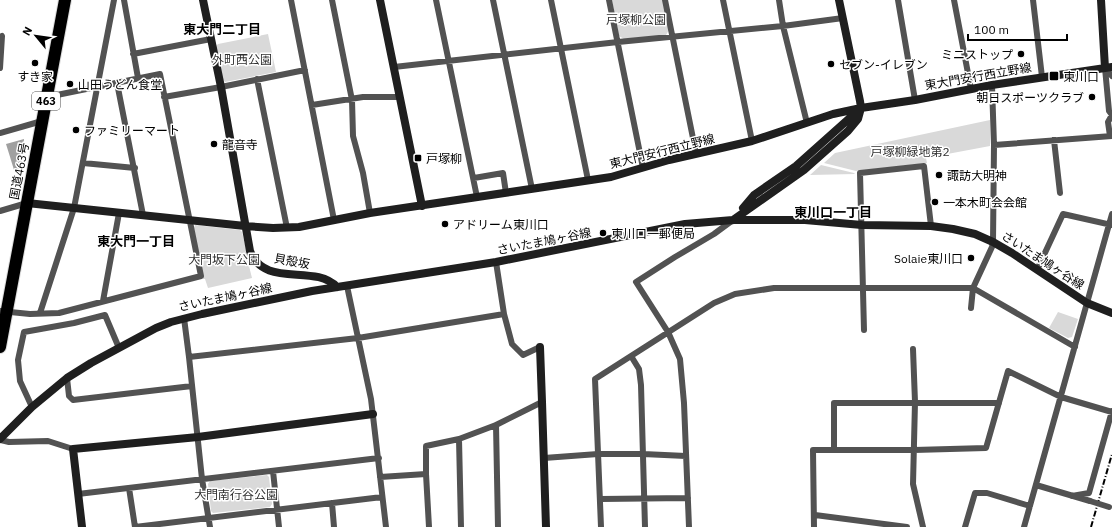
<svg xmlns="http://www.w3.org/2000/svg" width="1112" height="527" viewBox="0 0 1112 527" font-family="'IBM Plex Sans','Noto Sans JP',sans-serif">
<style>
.green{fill:#d9d9d9}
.water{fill:#a0a0a0}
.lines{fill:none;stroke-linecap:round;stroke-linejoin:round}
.highway-casing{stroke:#dbdbdb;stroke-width:14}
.street{stroke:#525252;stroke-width:6}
.secondary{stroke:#1f1f1f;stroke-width:8}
.highway{stroke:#000;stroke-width:12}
.rail{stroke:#000;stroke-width:2;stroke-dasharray:6 2 1 2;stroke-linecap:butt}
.street-bridge{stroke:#525252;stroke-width:6}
.poi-dot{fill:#000;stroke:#fff;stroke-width:1.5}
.labels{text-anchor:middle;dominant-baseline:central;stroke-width:3;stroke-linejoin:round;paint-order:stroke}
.shield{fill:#fff;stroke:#4c4c4c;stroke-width:1}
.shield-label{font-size:11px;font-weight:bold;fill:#000}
.park-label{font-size:12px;fill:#303030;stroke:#fff}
.poi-label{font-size:12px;fill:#000;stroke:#fff;text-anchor:start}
.street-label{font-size:12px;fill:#000;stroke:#fff}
.neighbourhood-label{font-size:13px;font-weight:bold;fill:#000;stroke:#fff}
</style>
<rect width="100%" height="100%" fill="#fff"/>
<path class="green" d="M612,0H663L669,30L666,35L624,39L619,36Z
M268,34L276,72L225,82L223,80L216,46L218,44Z
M990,120V146L926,158L927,163L856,171L824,163L835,153Z
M821,165L854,173L855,174L810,175Z
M195,225L240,230L242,232L247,253L253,264L249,266L252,278L208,288L205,279H203L194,228Z
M1058,312L1078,319L1072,337L1068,338L1049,328Z
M267,475L269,477L272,504L270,507L213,513L211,511L208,484L210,481Z"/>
<path class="water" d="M24,139L21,172L15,173L6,144Z"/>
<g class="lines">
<g class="highway-casing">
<path id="highway" d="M0,347L65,0"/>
</g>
<path class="street" d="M124,0L138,78
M291,0L334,220
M332,0L352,100L353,136L363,173L370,213
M436,0L477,197
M493,0L532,189
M551,0L588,180
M609,0L643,168
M665,0L696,153
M723,0L752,141
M779,0L783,26L807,123
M898,0L915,100
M954,0L971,89
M1033,0L1042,77
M0,37L2,36L0,68
M133,54L211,39
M394,67L618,42L783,26L843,18
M1105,68L1109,111L1112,115
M1105,68L1112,76
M257,79L287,228
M117,83L143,215
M164,97L221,87L305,70
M312,105L363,97H400
M0,133L42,121
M1110,136L1108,122L1112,115
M1054,140L1060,193
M994,145L1112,136
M83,163L135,168
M474,178L503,173L506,193
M0,211L27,203
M496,262L504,314L512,344L523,355L540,347
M1037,270L1063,214L1112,225
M347,286L371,399L386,527
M103,301L119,213
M971,308L973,288L992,247L993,242L994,145L992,85
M0,311L30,314L59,313L201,276L160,74L47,97
M40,313L74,208L114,0
M184,318L189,357L202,479L210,527
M864,330L860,173L924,166L931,226
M913,349L915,402L913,484L923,527
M631,356L639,369L641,385L645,527
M189,357L358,338L504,314
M67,378L69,396L73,400L192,386
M32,407L20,381L18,360L24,332L74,323L105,315L119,348
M496,425L498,527
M459,439L461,527
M0,440L9,442L48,441L73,449
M834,450V403H999
M544,458L598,454H643L686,456
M273,471L279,527
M426,474L429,527
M380,477L426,474V446L459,439L496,425L542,402
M1036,485L1090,501
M129,488L135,527
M78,494L379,458
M1072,496L1089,493L1112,411
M601,499L688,498
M332,503L334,527
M815,515L907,527
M135,527L382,497
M601,527L595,379L714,303L735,294L774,288H973L1075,347
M689,527L684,403L680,359L668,332L636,282L675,257L714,234L733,220
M814,527L813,450H914L986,448L1008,371L1061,397L1112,412
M965,527L975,493H987L1030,506
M1024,527L1112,214"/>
<path class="secondary" d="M203,0L221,87L250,251C265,289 314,263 337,287
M380,0L422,206
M1101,0L1105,68
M27,203L245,226L273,228L299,227L370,213L611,177L669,160L752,141L833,114L861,108L915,100L992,85L1112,67
M743,208L754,195L796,166L861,108
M733,220L804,170L848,131L858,119L861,108L860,101L839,0
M540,347L542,402L546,527
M0,439L32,407L67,378L91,363L156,328L171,322L202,314L312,291L496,262L685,224L733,220H805L862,225L931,226L953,229L975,234L993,242L1012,253L1087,303L1112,313
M82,527L73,449L198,437L373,414"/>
<use href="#highway" class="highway"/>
<path class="rail" d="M1091,527L1112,454"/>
<path class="street-bridge" d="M1090,501L1109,507"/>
</g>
<g class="poi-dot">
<circle cx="1021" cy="54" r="4"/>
<circle cx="35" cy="63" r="4"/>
<circle cx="831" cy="64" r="4"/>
<rect x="1049" y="71" width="10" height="10" rx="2"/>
<circle cx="70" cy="84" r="4"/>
<circle cx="1092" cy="97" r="4"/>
<circle cx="76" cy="130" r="4"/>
<circle cx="214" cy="144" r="4"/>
<rect x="414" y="154" width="8" height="8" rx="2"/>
<circle cx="939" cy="175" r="4"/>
<circle cx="935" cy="202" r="4"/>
<circle cx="445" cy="224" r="4"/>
<circle cx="603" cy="233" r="4"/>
<circle cx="971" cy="258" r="4"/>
</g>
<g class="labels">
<rect class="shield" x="32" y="92" width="28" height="18" rx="3"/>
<g class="shield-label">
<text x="46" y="101">463</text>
</g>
<g class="park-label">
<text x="636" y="19">戸塚柳公園</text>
<text x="242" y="59">外町西公園</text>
<text x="910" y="151">戸塚柳緑地第2</text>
<text x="224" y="259">大門坂下公園</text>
<text x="236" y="494">大門南行谷公園</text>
</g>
<g class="poi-label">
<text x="1013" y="54" text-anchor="end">ミニストップ</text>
<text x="839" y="64">セブン-イレブン</text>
<text x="35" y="76" text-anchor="middle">すき家</text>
<text x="1063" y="76">東川口</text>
<text x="78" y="84">山田うどん食堂</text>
<text x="1084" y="97" text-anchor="end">朝日スポーツクラブ</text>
<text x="84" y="130">ファミリーマート</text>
<text x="222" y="144">龍音寺</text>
<text x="426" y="158">戸塚柳</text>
<text x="947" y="175">諏訪大明神</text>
<text x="943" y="202">一本木町会会館</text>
<text x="453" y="224">アドリーム東川口</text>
<text x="611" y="233">東川口一郵便局</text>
<text x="963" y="258" text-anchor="end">Solaie東川口</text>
</g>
<g class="street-label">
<text transform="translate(978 76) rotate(-10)">東大門安行西立野線</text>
<text transform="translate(662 151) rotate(-14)">東大門安行西立野線</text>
<text transform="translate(19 171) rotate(-79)">国道463号</text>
<text transform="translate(544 241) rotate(-11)">さいたま鳩ヶ谷線</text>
<text transform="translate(1043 260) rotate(33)">さいたま鳩ヶ谷線</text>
<text transform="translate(292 261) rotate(10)">貝殻坂</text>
<text transform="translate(225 297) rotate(-12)">さいたま鳩ヶ谷線</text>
</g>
<g class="neighbourhood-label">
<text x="222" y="29">東大門二丁目</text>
<text x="833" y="212">東川口一丁目</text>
<text x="136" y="241">東大門一丁目</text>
</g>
</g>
<g transform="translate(36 36) rotate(299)" stroke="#ffffff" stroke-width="3" paint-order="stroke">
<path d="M0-3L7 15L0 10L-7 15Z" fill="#000000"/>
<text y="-6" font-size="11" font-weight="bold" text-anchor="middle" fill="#000000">N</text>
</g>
<path d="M968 34v6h99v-6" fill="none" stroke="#000000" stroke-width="2"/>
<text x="974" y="34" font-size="12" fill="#000000" stroke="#ffffff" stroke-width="3" paint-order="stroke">100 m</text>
</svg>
